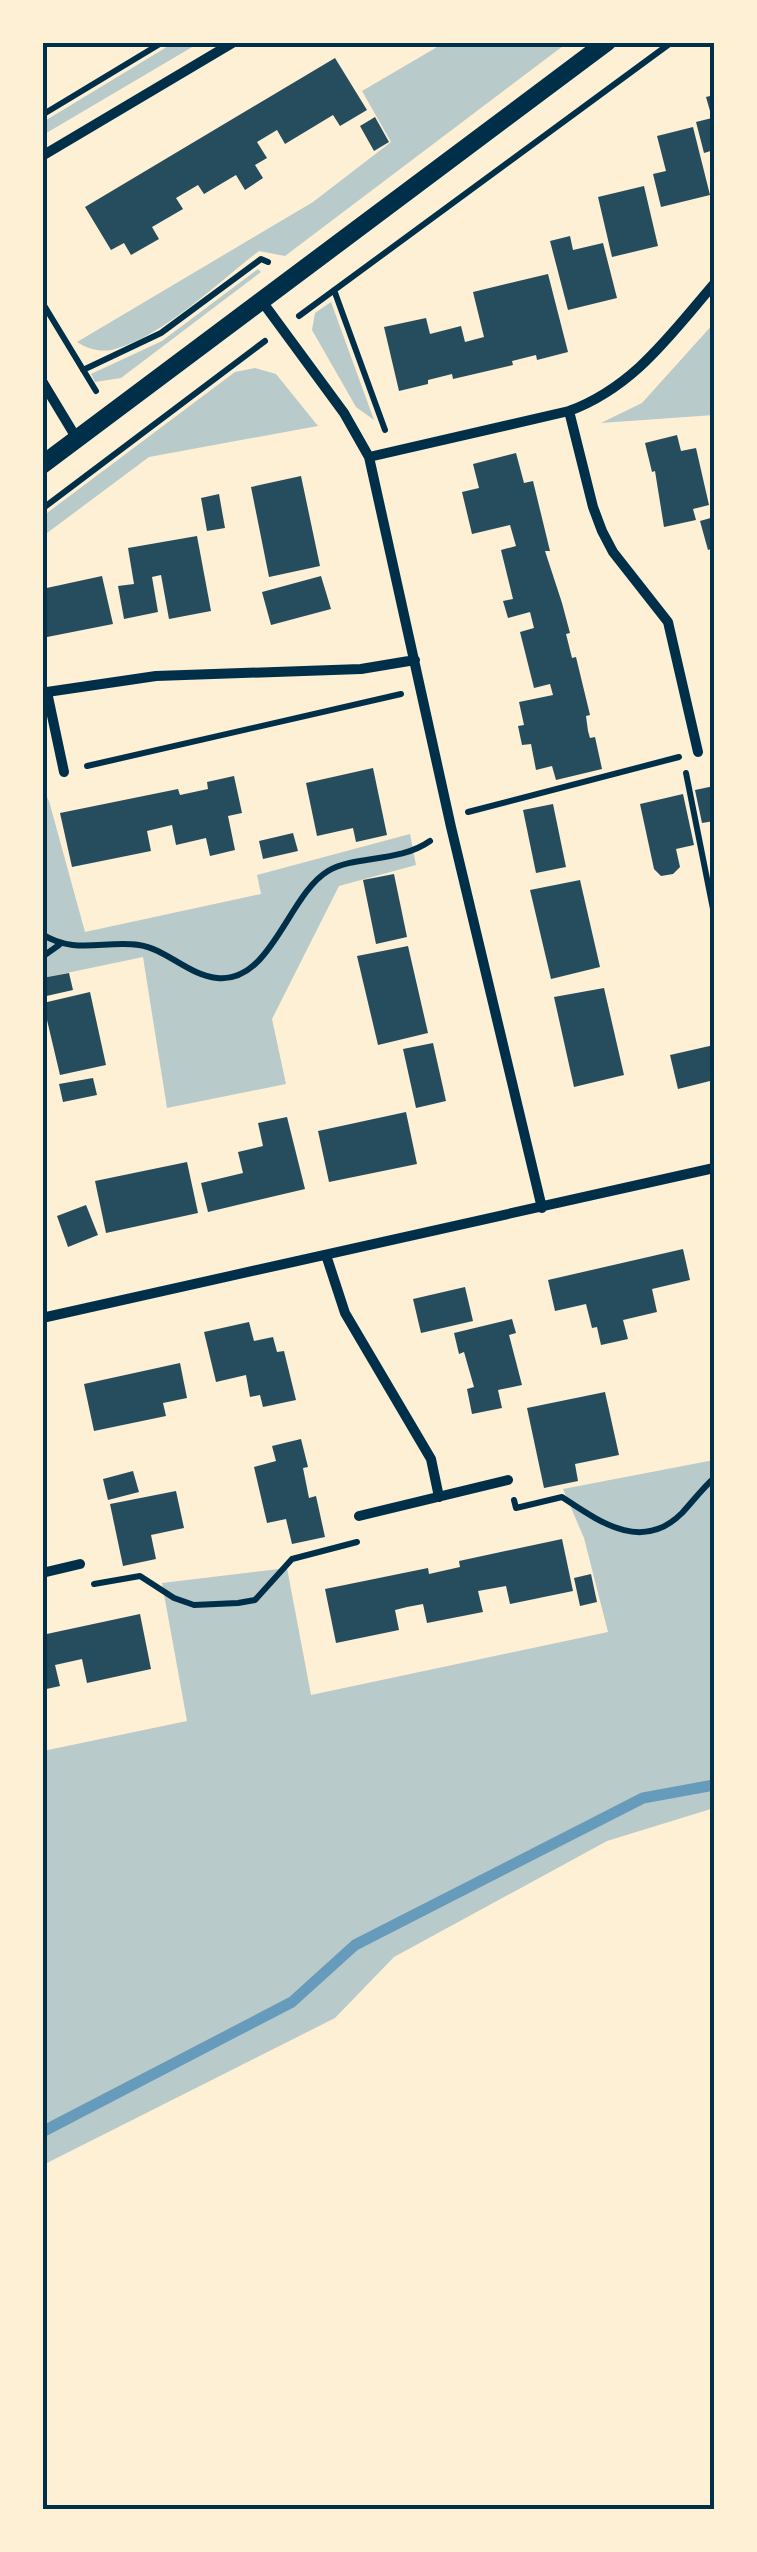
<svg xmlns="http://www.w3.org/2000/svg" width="757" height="2552" viewBox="0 0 757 2552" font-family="'Space Grotesk',sans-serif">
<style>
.green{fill:#b9caca}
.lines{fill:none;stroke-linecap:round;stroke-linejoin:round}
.stream{stroke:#669bbc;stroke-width:11}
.building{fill:#264d5e}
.path{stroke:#003049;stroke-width:6}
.minor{stroke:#003049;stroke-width:10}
.tertiary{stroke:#003049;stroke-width:18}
.neatline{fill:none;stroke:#003049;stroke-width:4}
</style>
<rect width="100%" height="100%" fill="#fdf0d5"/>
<path class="green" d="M175,42L199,43L43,135V122Z
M444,43H567L285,256L259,251C218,282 165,335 115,349C103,353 87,349 77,342L313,202L391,142L362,91Z
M258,269L261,272L121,378L95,382L91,374L162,341Z
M331,302L374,420L356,407L312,330L315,313Z
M714,323V415L601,423L642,403Z
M255,368L276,374L318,426L149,457L43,536V516L235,372Z
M42,787L49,801L85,932L261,894L257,875L410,834L416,865L339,886L272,1019L286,1084L167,1108L143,957L43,978Z
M714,1460V1808L607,1841L394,1957L335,2018L43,2165V1751L187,1721L162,1583L287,1568L311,1695L608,1632L584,1538L563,1489Z"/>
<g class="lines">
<path class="stream" d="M42,2132L292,2002L355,1945L643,1798L714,1785"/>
</g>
<path class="building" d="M335,58L367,110L340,126L333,115L285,144L277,130L257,142L267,158L255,165L263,178L245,190L236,175L204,194L198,185L176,198L183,209L152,227L159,239L131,255L124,243L111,250L85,207Z
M714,95V150L704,153L696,122L712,118L706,97Z
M375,117L389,142L374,151L360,126Z
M693,127L710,195L661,207L653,174L666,171L657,136Z
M644,186L658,246L612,257L598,197Z
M570,236L573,250L603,243L617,298L568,310L550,241Z
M548,274L568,352L537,360L536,355L512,361L513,365L453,379L452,374L428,380V384L399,391L384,327L426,318L430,334L461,326L465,342L484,337L473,292Z
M677,435L681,451L696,448L709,505L693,509L696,520L664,527L655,471L652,472L645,443Z
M516,453L524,483L533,481L550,551H545L562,603L570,633L566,634L572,658L576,657L590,715L586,716L588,731L590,738L595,737L602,769L556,780L552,766L536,770L531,744L522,745L518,726L524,725L519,702L553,695L550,684L534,688L520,632L534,628L530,612L508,618L503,601L513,599L501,550L516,546L510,525L472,534L462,492L479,488L473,464Z
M301,476L320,566L269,577L251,487Z
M219,494L225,528L207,531L201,498Z
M714,517V548L708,550L700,521Z
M197,536L211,611L169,619L161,575L152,577L158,612L124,619L118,586L134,584L128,548Z
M102,576L113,624L42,638V589Z
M321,576L331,609L271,625L262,592Z
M373,768L387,835L356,842L353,828L317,836L306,783Z
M234,776L242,813L228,816L235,850L210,856L206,838L176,845L172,825L147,831L151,851L72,867L60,813L178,789L180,795L208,789L207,782Z
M714,786V821L702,823L695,790Z
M683,794L694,845L676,849L680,867L673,874L661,876L654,869L640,804Z
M553,804L566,867L536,873L523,810Z
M293,833L298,851L263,859L259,841Z
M394,874L407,937L376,944L363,880Z
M580,880L600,967L551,979L530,890Z
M408,946L428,1033L378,1045L357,956Z
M69,973L73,990L42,997V978Z
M604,988L624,1075L574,1087L554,997Z
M90,992L106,1065L60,1075L43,1003Z
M433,1043L446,1101L416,1108L403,1049Z
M714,1045V1080L678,1089L670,1055Z
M93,1078L97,1095L63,1102L59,1084Z
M406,1112L417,1164L329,1182L318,1131Z
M287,1117L305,1189L208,1212L201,1183L243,1173L238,1152L263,1146L258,1123Z
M187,1162L198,1213L106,1233L95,1181Z
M86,1205L98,1235L68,1247L57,1216Z
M683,1249L690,1280L652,1289L657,1312L623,1320L628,1339L601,1345L597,1327L592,1328L586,1304L555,1311L548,1280Z
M465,1287L473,1321L421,1333L413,1299Z
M512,1319L516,1333L509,1335L522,1385L498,1390L502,1408L472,1414L467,1389L474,1387L464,1352L459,1354L454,1333Z
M249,1322L254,1341L273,1337L277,1352L284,1351L296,1400L263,1407L260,1395L250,1397L246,1375L216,1382L204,1332Z
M180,1363L187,1398L163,1403L166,1416L94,1431L84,1384Z
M605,1392L619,1455L575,1464L578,1481L544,1488L527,1408Z
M301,1439L308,1467L303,1468L309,1498L316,1496L325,1537L292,1544L286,1519L267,1523L254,1467L276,1461L272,1446Z
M133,1471L139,1492L108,1500L103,1479Z
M176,1491L184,1528L151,1535L156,1559L123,1566L110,1504Z
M562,1539L573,1591L510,1604L506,1586L478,1591L483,1612L427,1623L423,1604L407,1607L395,1610L399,1630L336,1643L325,1589L428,1568L429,1574L460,1567L459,1561Z
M591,1574L597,1602L580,1606L574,1578Z
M140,1614L151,1669L87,1683L82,1659L55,1665L60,1686L42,1690V1635Z"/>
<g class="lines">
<path class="path" d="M42,115L163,42
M334,290L385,430
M42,302L96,391
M299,316L672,42
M83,370L161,333L261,259L268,262
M42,509L265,341
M87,766L401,694
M686,773L714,914
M468,812L679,757
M42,934C74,955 105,940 139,945C166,949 188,975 217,978C271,984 288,895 328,871C355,855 399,863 430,841
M42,957L59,945
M514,1500L516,1508L562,1497C600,1522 642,1553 682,1513C693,1501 702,1489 714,1478
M94,1584L140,1576L174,1598L194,1605L238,1603L255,1600L292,1559L357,1542"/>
<path class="minor" d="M42,156L234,42
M261,300L344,413L369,457L451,827L542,1208
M42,381L77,439
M569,411L593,507L602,531L613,552L668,622L698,752
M369,457L569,411C634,387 670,335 714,284
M64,772L47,692L156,676L361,669L415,660
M326,1255L345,1313L431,1459L439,1497
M42,1318L714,1168
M359,1516L508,1480
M42,1573L80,1564"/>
<path class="tertiary" d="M42,465L607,42"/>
</g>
<rect width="757" height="2552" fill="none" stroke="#fdf0d5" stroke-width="90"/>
<rect x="45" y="45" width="667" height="2462" class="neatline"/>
</svg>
